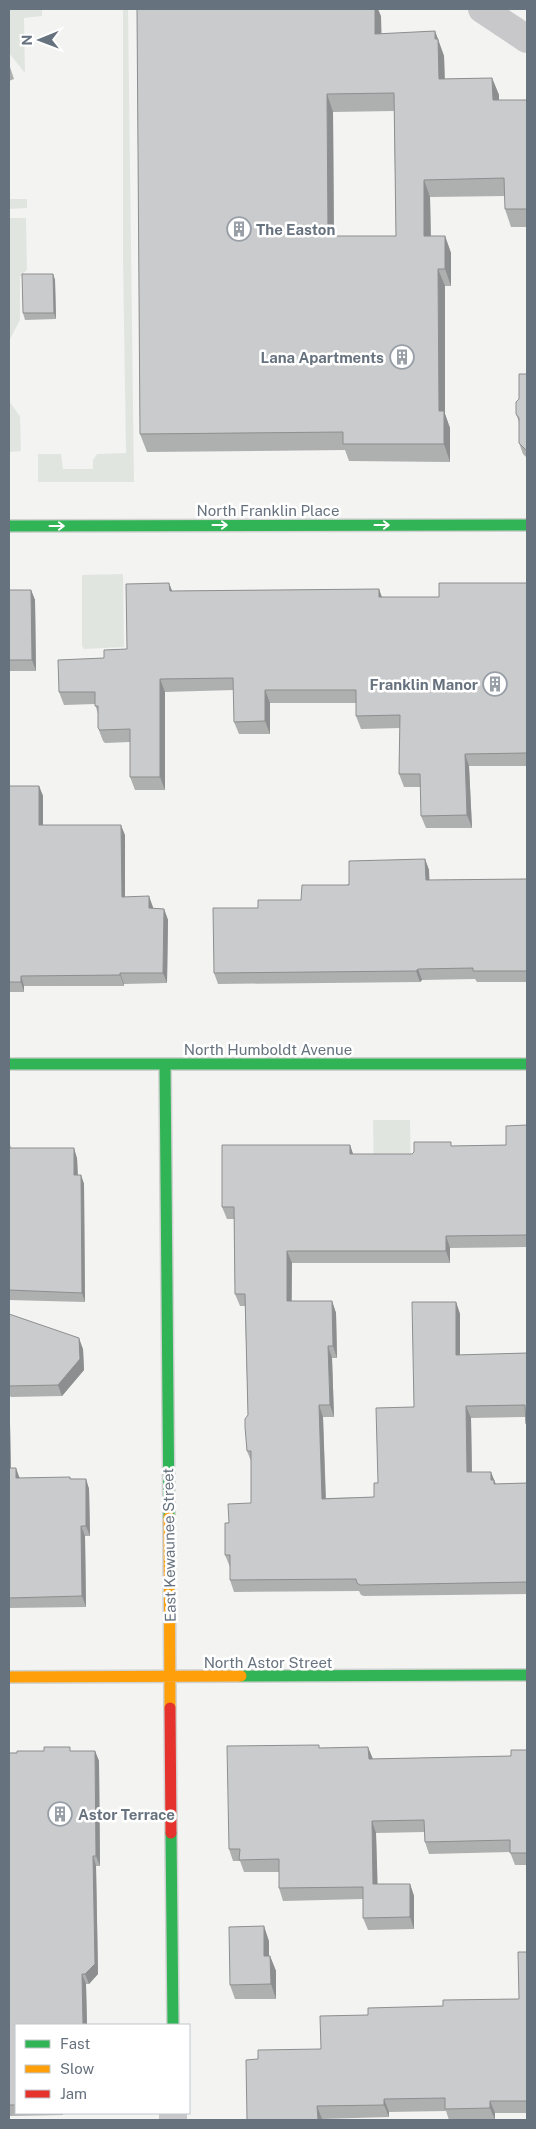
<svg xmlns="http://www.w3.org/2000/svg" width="536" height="2129" viewBox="0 0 536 2129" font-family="'Public Sans',sans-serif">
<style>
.green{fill:#e1e5e0}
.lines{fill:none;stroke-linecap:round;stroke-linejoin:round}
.fast-casing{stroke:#d0d1d1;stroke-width:14}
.slow-casing{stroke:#d0d1d1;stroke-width:14}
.jam-casing{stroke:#d0d1d1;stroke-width:14}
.street{stroke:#c8c8ca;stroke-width:28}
.fast{stroke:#30b455;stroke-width:11}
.slow{stroke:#ff9f0a;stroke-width:11}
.jam{stroke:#e5322d;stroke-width:11}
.wall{fill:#aeafaf;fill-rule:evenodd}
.shaded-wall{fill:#8d8e8f}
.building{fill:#cacbcc;stroke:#8d8e8f;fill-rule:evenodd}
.oneway{stroke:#fff}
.labels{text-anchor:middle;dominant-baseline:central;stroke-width:5;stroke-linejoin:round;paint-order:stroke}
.poi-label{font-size:15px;font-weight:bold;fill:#67727f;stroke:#fff;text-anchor:start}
.street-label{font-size:15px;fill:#67727f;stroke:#fff}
</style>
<rect width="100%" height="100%" fill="#f3f3f2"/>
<path class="green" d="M9,9H42V16L24,18L25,73L9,53Z
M123,9H128L134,482H38V454H61L63,469H93V460L97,454L126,453L123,260Z
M9,199H27V208L9,209Z
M9,218H26L27,270L20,277V320L9,341Z
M9,401L20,416L21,451L9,452Z
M123,574L124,647L84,649L82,646V575Z
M373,1120H410L412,1239L374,1181Z"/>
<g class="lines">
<g class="fast-casing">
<path id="fast" d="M9,526L527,525
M9,1064H527
M165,1065L169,1517
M241,1676L527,1675
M171,1833L173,2025"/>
</g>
<g class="slow-casing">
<path id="slow" d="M169,1517L170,1708
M9,1677L241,1676"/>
</g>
<g class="jam-casing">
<path id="jam" d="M170,1708L171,1833"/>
</g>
<path class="street" d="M482,9L527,39
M173,2113V2120"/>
<use href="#fast" class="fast"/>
<use href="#slow" class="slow"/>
<use href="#jam" class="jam"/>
</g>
<path class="wall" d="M137,9L381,16V34L435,31L444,56L445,79L492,78L499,95V100H527V227H511L505,209V196L430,197L431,236H445L451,253V286H445V414L450,428V462L349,461L345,450L147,452L140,434ZM394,111L396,236H334L333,112Z
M9,64L14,79L9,81Z
M53,274L55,280L56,319L25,320L23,313Z
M527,374V458L523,454L519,443V422L516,414L519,399Z
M169,583L172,591L379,589L382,597H439L527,583V766H469L472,828H426L421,816V787H404L399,774L400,728L361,729L356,716V703H270V734H239L234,722V690L165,692V790H135L130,777V742L105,743L103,741L98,728V714L95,704L64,705L59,692L104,658L127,649Z
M9,590H31L35,600L36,671H9Z
M9,786H39L43,796V825L125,835V897L153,907V908L164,909L168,920L167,983L124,984V986H24V992H9Z
M425,859L429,870V880L527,879V982H477L475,979L422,980L420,982L218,984L214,973L258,908L301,900Z
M527,1125V1247L450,1248V1263H292V1301H332L336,1313L337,1358H332L334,1417H323L326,1498L374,1497L378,1483L414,1407L456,1302L460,1314V1355L527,1353V1429L526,1424L525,1417L471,1418L472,1472L496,1484L527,1483V1594L364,1596L361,1595L359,1591L234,1592L230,1580V1567L225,1555L229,1523L251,1503V1461L247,1451L248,1415L245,1306H240L235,1294L234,1219H227L222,1207L350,1145L353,1154H412L453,1146L506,1145Z
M9,1141L11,1148L77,1158L78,1175H81L84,1184L85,1302L9,1300Z
M9,1314L83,1349L84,1370L62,1396L11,1397L9,1395Z
M9,1421L10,1424L11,1468L20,1478L86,1479L89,1489L90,1536H85L86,1607L9,1608Z
M320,1748L373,1759L511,1756L527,1750V1865H515L510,1852L429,1854L425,1842L424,1832L376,1833L377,1884H410L414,1896V1929L368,1930L363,1918V1899L283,1901L279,1888V1872H244L240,1861H233L229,1849Z
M71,1751H95L99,1761L100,1866H96L98,1974L89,1984H86L87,2025H16V2113H63V2115L9,2116V1753Z
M269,1941V1956H270L276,1971V1999H235L230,1985Z
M527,1952V2113H495V2120H449L446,2111L389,2112V2117L322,2119V2120H247L258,2059L321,2049L368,2015L443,2006L519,1999Z"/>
<path class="shaded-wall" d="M375,9H378L381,16L382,51L375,34Z
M435,31L444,56L445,96L439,79Z
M492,78L499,95V117L493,100Z
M327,94L333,112L334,253L328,236Z
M424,180L430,197L431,253L424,236Z
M445,236L451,253V286L445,269Z
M438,269L445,286V414L450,428V462L444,444L439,411Z
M53,274L55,280L56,319L54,313Z
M169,583L174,596L170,591Z
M379,589L383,601L379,597Z
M31,590L35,600L36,671L32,660Z
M160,679L165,692V790L160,777Z
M265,690L270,703V734L265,721Z
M465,754L469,766L472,828L467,815Z
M39,786L43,796V836L39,825Z
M121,825L125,835V907L122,897Z
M425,859L429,870L430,891L426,880Z
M149,896L153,907V918L149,908Z
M164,909L168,920L167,983L163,973Z
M418,969L422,980L420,982L416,971Z
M120,973L124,984V986L120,975Z
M21,976L24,986V992L21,982Z
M350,1145L354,1157L350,1154Z
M74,1148L77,1158L78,1184L74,1175Z
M81,1175L84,1184L85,1302L82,1293Z
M446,1236L450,1248V1263L446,1251Z
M287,1251L292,1263L291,1313L287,1301Z
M332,1301L336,1313L337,1358L333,1346Z
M456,1302L460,1314V1367L456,1355Z
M79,1338L83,1349L84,1370L62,1396L58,1385Z
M328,1346L332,1358L334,1417L330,1405Z
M319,1405L323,1417L326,1511L322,1499Z
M466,1406L471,1418L472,1484L467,1472Z
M9,1421L10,1424L11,1479L9,1473Z
M16,1468L20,1479L16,1478Z
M491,1472L499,1492L491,1480Z
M86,1479L89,1489L90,1536L86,1526Z
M81,1526L85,1536L86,1607L82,1596Z
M368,1747L373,1759H369Z
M95,1751L99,1761L100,1866L96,1856Z
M372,1821L376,1833L378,1896L373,1884Z
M93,1856L96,1866L98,1974L89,1984L85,1974Z
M410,1884L414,1896V1929L410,1917Z
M264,1926L269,1941V1971L264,1956Z
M270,1956L276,1971V1999L271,1984Z
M82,1974L86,1984L87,2025H83Z
M384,2099L389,2112V2117L384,2105Z
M490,2101L495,2113V2120L490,2108Z
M317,2106L322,2119V2120H318Z"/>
<path class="building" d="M137,9H375V34L435,31V39H438L439,79L492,78L493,100H527V209H505L504,178L424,180V236H445V269H438L439,411H444V444H343V432L140,434ZM394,93L396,236H328L327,94Z
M22,274H53L54,313H23Z
M519,374H527V450H526L519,443V418L516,414V402L519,399Z
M169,583L170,591L379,589V597H439V583H527V753L465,754L467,815L421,816L420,774H399L400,715L356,716V690H265V721L234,722L233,678L160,679V777H130V729L100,730L98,728V706H95V692H59L58,660L104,658V650L127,649L126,584Z
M9,590H31L32,660H9Z
M9,786H39V825H121L122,897L149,896V908L164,909L163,973H120V975L21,976V982H9Z
M425,859L426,880L527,879V971H473V968L418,969L416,971L214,973L213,908H258V900H301L302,885H349V861Z
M527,1125V1275V1235L446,1236V1251H287V1301H332L333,1346H328L330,1405H319L322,1499L374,1497V1483H378L376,1408L414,1407L412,1302H456V1355L527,1353V1424H526L525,1405L466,1406L467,1472H491V1480H494V1484L527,1483V1582L360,1585L357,1583L356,1579L230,1580V1555H225V1523H229L228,1504L251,1503V1451H247L245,1427V1419L248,1415L245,1294H235L234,1207H222V1145H350V1154H412L414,1152V1142H451V1146L506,1145V1126Z
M9,1148H74V1175H81L82,1293L9,1290Z
M9,1314L79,1338L80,1359L58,1385L9,1386Z
M9,1468H16V1478L70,1477V1479H86V1526H81L82,1596L9,1598Z
M319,1745V1748L368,1747L369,1759L511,1756V1750H527V1853H510V1840L425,1842L424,1820L372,1821L373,1884H410V1917L363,1918V1887L279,1888V1859L239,1860L240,1849H229L227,1746Z
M44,1747H70V1751H95L96,1856H93L95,1964L85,1974H82L83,2025H16V2105H9V1753H17V1751H44Z
M264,1926V1956H270L271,1984L230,1985L229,1927Z
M518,1952H527V2101H490V2108L445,2109V2098L384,2099V2105L317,2106L318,2120H247L246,2060L258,2059V2050L321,2049L320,2016L368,2015V2008L443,2006V2000L519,1999Z"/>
<defs><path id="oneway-shaft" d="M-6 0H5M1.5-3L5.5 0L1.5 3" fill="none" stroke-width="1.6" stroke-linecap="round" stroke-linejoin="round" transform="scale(1.25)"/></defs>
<g class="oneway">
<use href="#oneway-shaft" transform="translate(220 525)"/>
<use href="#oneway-shaft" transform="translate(382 525)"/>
<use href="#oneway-shaft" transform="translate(57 526)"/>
</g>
<defs>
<g id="building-ring" transform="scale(1.25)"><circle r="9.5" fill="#fff" stroke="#989fa7" stroke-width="1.5"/><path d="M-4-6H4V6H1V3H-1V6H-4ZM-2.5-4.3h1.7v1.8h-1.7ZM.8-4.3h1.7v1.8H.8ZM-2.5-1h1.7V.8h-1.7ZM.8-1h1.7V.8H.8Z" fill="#989fa7"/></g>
</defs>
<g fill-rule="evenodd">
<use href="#building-ring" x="239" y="229"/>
<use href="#building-ring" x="402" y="357"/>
<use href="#building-ring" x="495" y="684"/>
<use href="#building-ring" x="60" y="1814"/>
</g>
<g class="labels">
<g class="poi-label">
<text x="256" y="229">The Easton</text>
<text x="384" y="357" text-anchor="end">Lana Apartments</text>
<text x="478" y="684" text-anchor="end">Franklin Manor</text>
<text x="78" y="1814">Astor Terrace</text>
</g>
<g class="street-label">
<text x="268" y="510">North Franklin Place</text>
<text x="268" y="1049">North Humboldt Avenue</text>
<text transform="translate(169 1545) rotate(-91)">East Kewaunee Street</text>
<text x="268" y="1662">North Astor Street</text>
</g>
</g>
<rect width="536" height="2129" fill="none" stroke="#67727f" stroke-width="20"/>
<rect x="15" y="2024" width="175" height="90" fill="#ffffff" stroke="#c2c7cc"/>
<rect x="25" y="2040" width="25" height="8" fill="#30b455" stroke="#c2c7cc"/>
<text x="60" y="2049" font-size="15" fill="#67727f">Fast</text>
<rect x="25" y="2065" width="25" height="8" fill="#ff9f0a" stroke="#c2c7cc"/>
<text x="60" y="2074" font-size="15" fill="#67727f">Slow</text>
<rect x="25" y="2090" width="25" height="8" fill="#e5322d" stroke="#c2c7cc"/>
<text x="60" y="2099" font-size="15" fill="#67727f">Jam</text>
<g transform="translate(40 40) rotate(269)" stroke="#ffffff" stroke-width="4" paint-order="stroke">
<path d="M0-4L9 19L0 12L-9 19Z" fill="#67727f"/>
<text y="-8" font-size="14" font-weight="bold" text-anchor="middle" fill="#67727f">N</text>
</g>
</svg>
